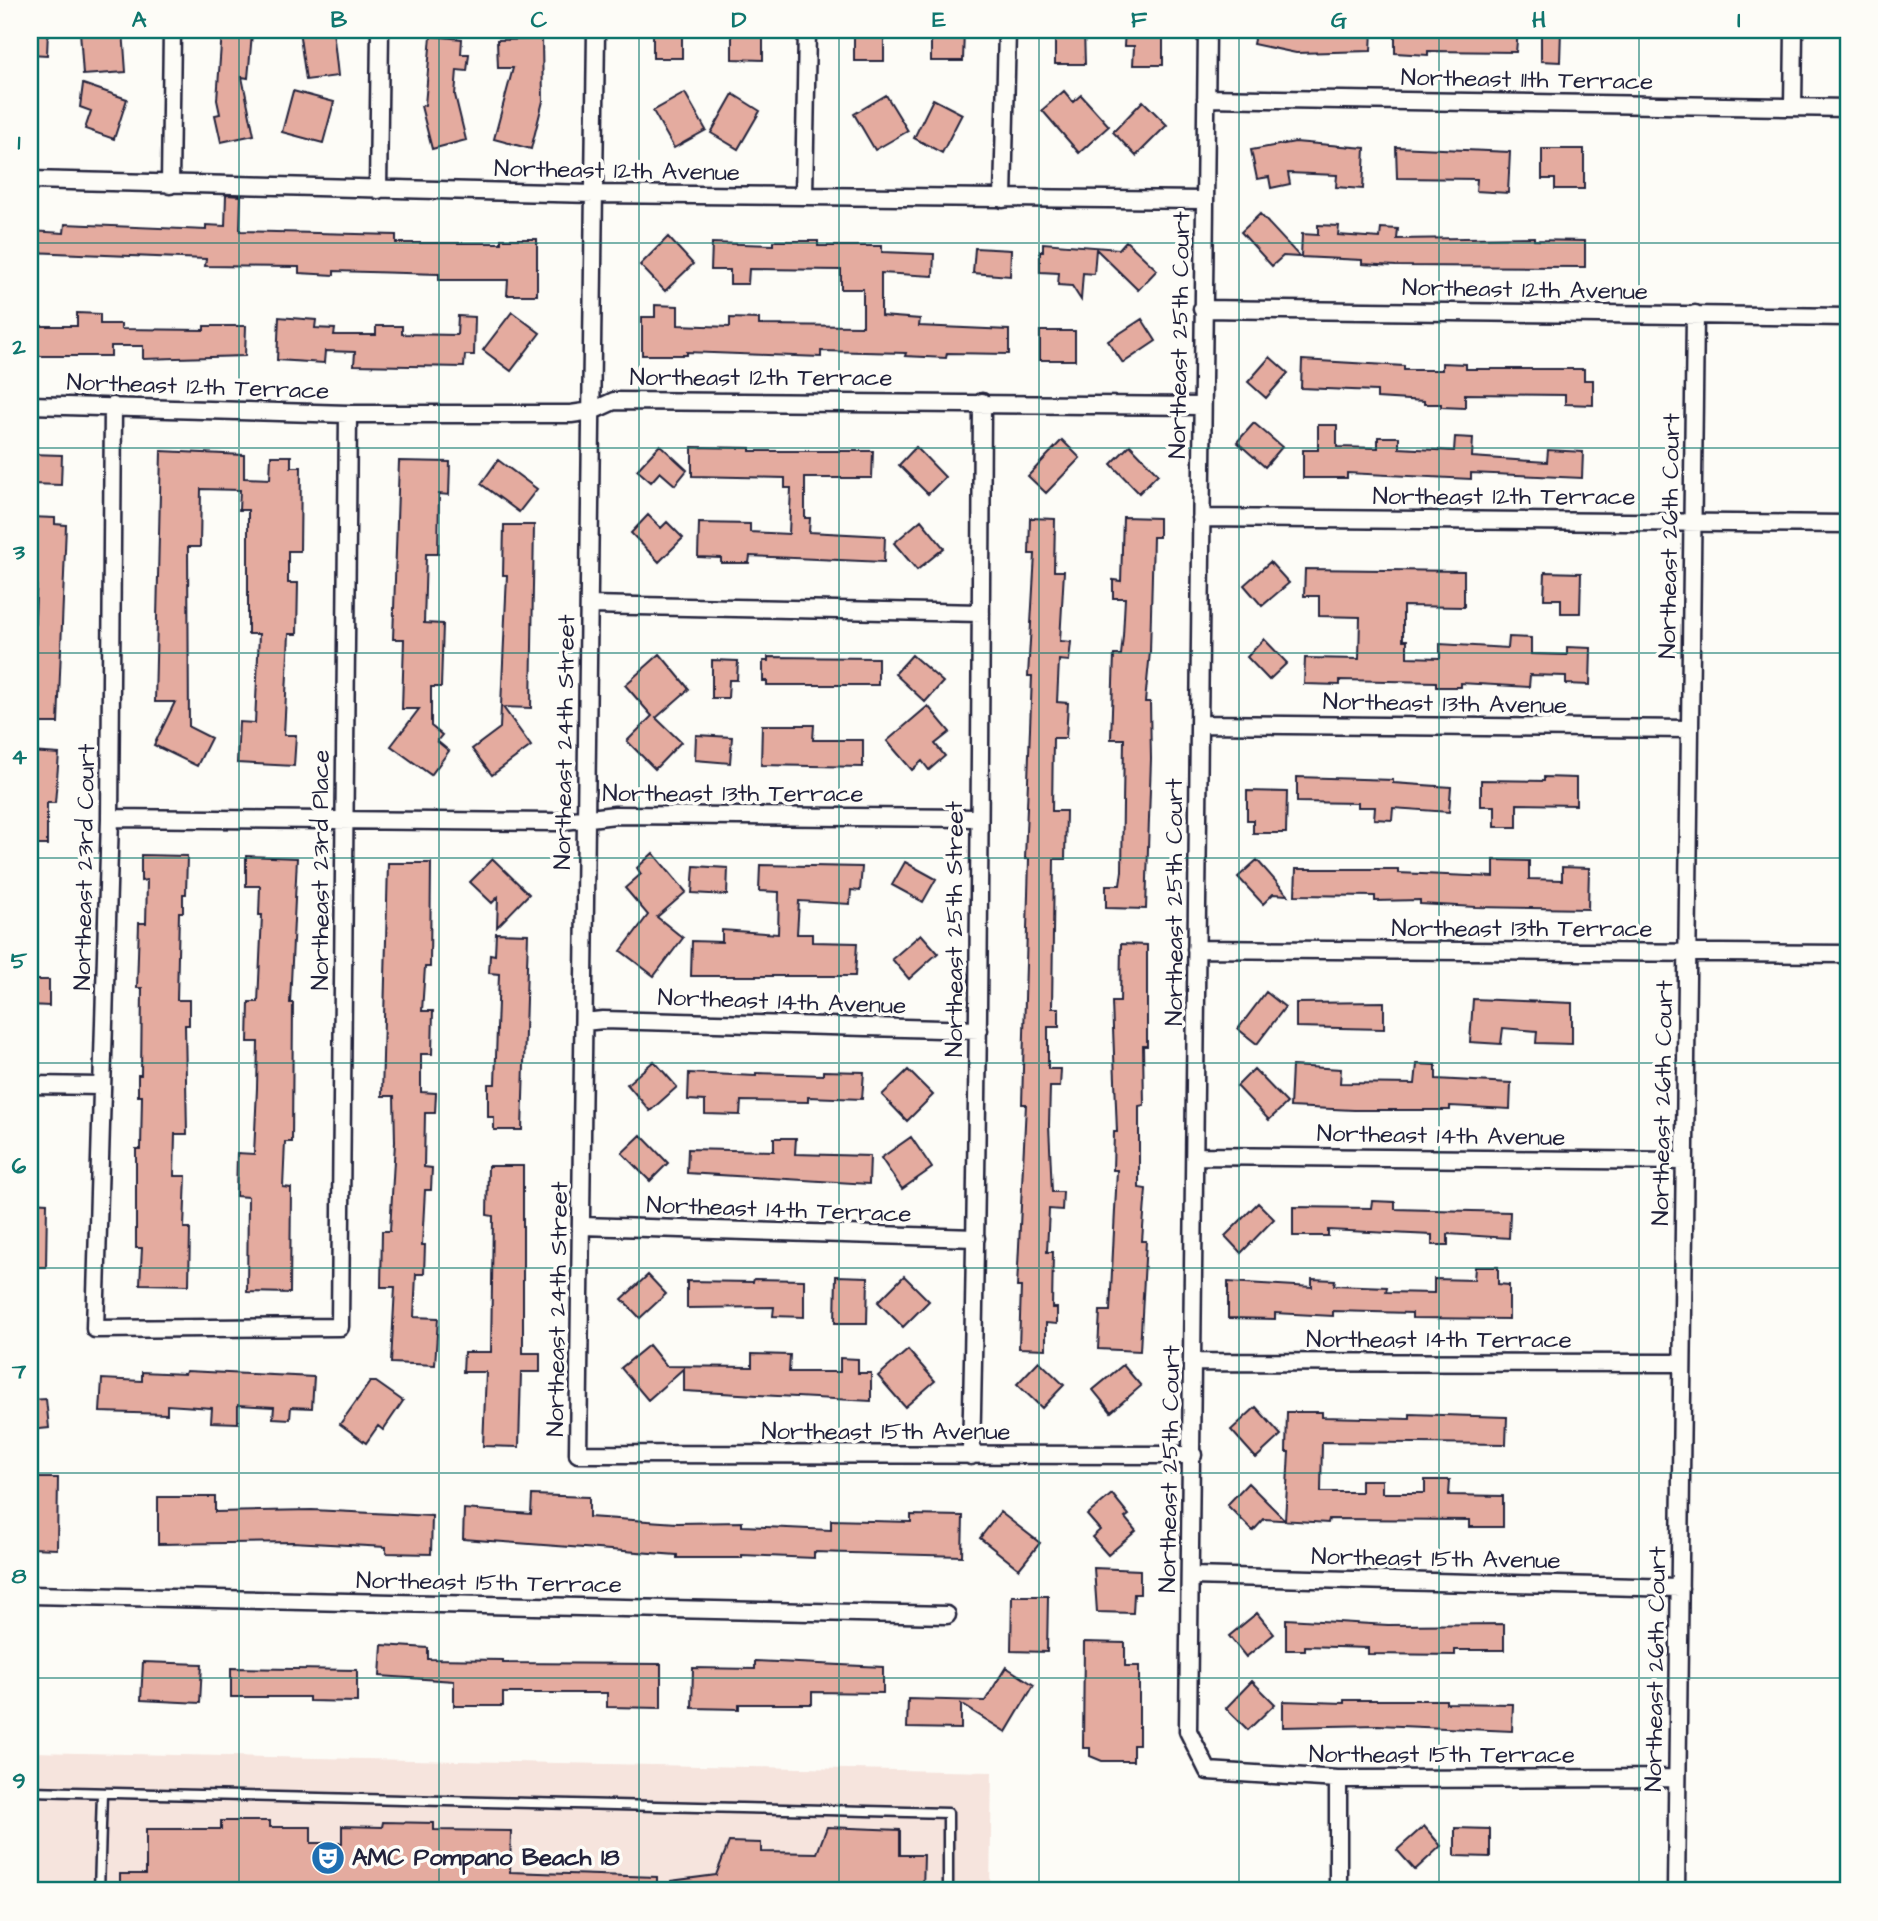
<svg xmlns="http://www.w3.org/2000/svg" width="1878" height="1921" viewBox="0 0 1878 1921" font-family="'Architects Daughter',sans-serif">
<style>
.built{fill:#f6e4dd}
.building{fill:#e4ab9f;stroke:#22223b;stroke-width:2}
.lines{fill:none;stroke-linecap:round;stroke-linejoin:round}
.service-casing{stroke:#22223b;stroke-width:13}
.minor-casing{stroke:#22223b;stroke-width:21}
.service{stroke:#fdfcf7;stroke-width:8}
.minor{stroke:#fdfcf7;stroke-width:16}
.grid{fill:none;stroke:#0f766e;stroke-width:2;stroke-opacity:0.55}
.labels{text-anchor:middle;dominant-baseline:central;stroke-width:7;stroke-linejoin:round;paint-order:stroke}
.street-label{font-size:24px;fill:#22223b;stroke:#fdfcf7}
.poi-label{font-size:24px;font-weight:bold;fill:#22223b;stroke:#fdfcf7;text-anchor:start}
.neatline{fill:none;stroke:#0f766e;stroke-width:2.5}
.grid-label{font-size:23px;text-anchor:middle;font-weight:bold;fill:#0f766e}
</style>
<rect width="100%" height="100%" fill="#fdfcf7"/>
<filter id="ink" filterUnits="userSpaceOnUse"><feTurbulence type="fractalNoise" baseFrequency=".0143" numOctaves="2"/><feDisplacementMap in="SourceGraphic" scale="14" xChannelSelector="R" yChannelSelector="G"/><feConvolveMatrix kernelMatrix="1 2 1 2 8 2 1 2 1" color-interpolation-filters="sRGB"/></filter>
<g filter="url(#ink)">
<path class="built" d="M30,1752L992,1772L990,1891H30Z"/>
<path class="building" d="M30,30H48L47,55L30,54Z
M97,30H123L126,72L83,75L80,31Z
M299,30H333L338,76L306,80Z
M653,30H682V58H653Z
M732,30H763V60L732,59Z
M854,30H884V61H854Z
M931,30H964L963,61H931Z
M1055,30H1084L1085,64H1055Z
M1125,30H1163V65H1133L1134,46H1124Z
M1256,30H1372L1371,51L1296,53L1253,44Z
M1395,30H1518L1516,52L1428,51V55L1395,53Z
M1541,30H1561L1560,62L1541,61Z
M222,31L252,34L248,78L242,77L254,135L221,142L215,115L220,114L217,100Z
M431,36L462,39L461,54H469L467,71L457,70L455,95L466,140L432,149L421,106L425,105Z
M542,39L543,101L531,149L494,139L513,68H498L497,40Z
M83,84L127,99L114,139L85,129L91,111L80,107Z
M293,91L334,102L323,143L282,132Z
M1064,91L1073,102L1081,95L1109,126L1079,153L1042,110Z
M685,93L706,130L674,148L653,111Z
M733,94L760,111L738,149L711,133Z
M886,95L908,131L875,150L854,114Z
M933,99L962,114L942,153L914,138Z
M1143,101L1167,125L1136,156L1113,132Z
M1295,142L1365,148L1363,189L1336,187L1337,175L1288,173L1290,184L1271,188L1269,177L1257,179L1251,150Z
M1396,147L1510,152L1508,193L1476,191L1477,179L1397,178Z
M1542,149H1584V189H1555V179H1542Z
M226,195L241,196L240,231L396,235V243H501V239H537V295H507L508,280H439V274L334,271V275L299,273V267L205,266L206,259L30,252V231L64,233L65,224L206,230V225L225,226Z
M1260,214L1300,257L1283,256L1272,266L1241,232Z
M1318,225L1339,226L1338,235L1380,238L1381,228L1398,229L1397,239L1534,237V240L1585,241V267L1396,266L1362,264V260L1301,257L1302,234L1318,235Z
M668,237L693,264L665,291L640,265Z
M773,241H818V246H882V252L934,254L933,276L881,273V316L920,319L919,326L1009,330V354L947,353L946,358L905,356L906,353L821,351V357L687,352V355H642V317H655V305L678,306V325L730,327V318L759,319V325L863,326V289H841V270L749,269L748,284H730V270H711L712,243L773,245Z
M1126,241L1157,270L1138,290L1096,249L1094,274L1083,273L1081,300L1072,286L1058,285L1059,273L1040,272V251H1043V243L1119,249Z
M975,248L1011,250L1010,276L973,273Z
M512,312L540,333L511,371L483,350Z
M77,313L100,314V324H121V329L204,330V326H246L245,356L143,359V346H111V356H30V326H77Z
M458,316L475,317L474,355H465L464,367L354,365L355,352L325,351L324,363L277,360L279,317L316,320L315,328L335,329L334,335H376V326H402V334L457,335Z
M1142,319L1156,341L1123,363L1108,341Z
M1040,331H1075V360H1040Z
M1270,357L1288,373L1266,398L1248,382Z
M1302,360L1404,366V370H1442V363L1466,364V369H1584V380H1593V405L1565,404V395L1465,394V408L1441,407V404H1424V401L1377,398V391L1301,388Z
M1254,423L1282,447L1265,467L1237,442Z
M1318,425H1337V447L1378,448V437H1399V448L1454,451L1455,437L1473,438L1472,457L1547,462L1548,450L1583,452L1582,478L1471,473V479L1347,473V478H1303V450H1318Z
M1062,440L1080,458L1046,493L1028,476Z
M660,445L687,470L675,485L660,472L651,482L637,470Z
M1130,445L1158,474L1139,493L1111,464Z
M692,447L750,448V451H873L872,478H805V518H810L809,532L885,536L884,562L750,556L749,563H721V558L698,557L699,523L750,524V532L789,534L791,488H785V478L692,476Z
M916,447L945,477L928,494L899,465Z
M161,451L244,455V478L270,479L271,456H291V467H301L300,551H288V583H298L297,634H289L284,735H296L294,766L237,763L239,722L255,723L259,634H248V510H239L240,490L201,489L200,547H188L189,727L211,738L197,766L154,745L175,702H155Z
M30,454L62,455L61,485L30,484Z
M498,460L537,489L519,512L481,484Z
M399,461L450,462L449,495L439,494L438,554H426L424,623L443,624L441,687H431V726L442,735L437,741L449,751L431,775L391,746L419,709H402L404,639H393Z
M648,515L661,528L667,522L683,538L659,562L631,533Z
M30,517L55,518V524L66,525L58,723H30V665H33L37,570H30Z
M1123,517L1159,518V537H1153L1150,652L1145,702H1150L1151,759L1146,909L1106,908V885H1120L1122,871L1124,739H1111L1114,655H1121L1123,636L1125,598H1113V580L1121,581Z
M1030,518L1055,519L1054,571H1064L1060,641L1071,642L1069,661L1059,660L1057,702L1068,703L1066,738H1053L1052,811H1066L1065,859H1054L1052,1008H1059V1027H1048V1069H1061L1060,1087H1050L1049,1125L1052,1192H1063L1062,1210L1049,1209L1047,1252H1053L1052,1308H1057V1324L1046,1323V1349L1019,1348L1021,1287H1017L1026,1104H1022L1029,859H1025L1032,676H1028L1035,554H1029Z
M921,520L944,548L917,570L894,543Z
M504,525H534L531,708L503,707L531,746L492,775L472,749L500,728L507,575H503Z
M1270,562L1289,583L1262,606L1244,585Z
M1305,569L1464,571V607L1403,606V640H1407V657L1440,658V644L1508,648L1509,637L1531,638V654L1567,655V647L1591,648L1590,685L1566,684V676L1530,675L1529,687L1461,683V687H1436V682L1340,680V685L1304,684L1305,658L1359,659L1360,617L1319,616V596H1304Z
M1545,572L1581,573L1580,613H1561V599H1544Z
M1264,639L1287,663L1269,680L1247,657Z
M660,654L689,689L656,718L681,742L655,769L627,741L652,716L625,685Z
M912,655L943,682L925,702L895,674Z
M768,657L878,658V685H767V681H763V661H768Z
M712,660L738,661L737,680H729L728,698H712Z
M928,706L950,732L935,744L945,756L929,770L922,761L912,770L887,741Z
M762,725H814L813,740H863V767L761,765Z
M696,735L732,737L730,763L695,760Z
M30,752L59,754L55,803H47V845H30Z
M1297,777L1393,780V783L1451,787L1449,812L1393,808L1392,820L1374,819L1375,807H1358V803L1297,802Z
M1544,777L1576,778V805L1517,804V827H1495V806H1481V780L1544,781Z
M1247,791L1287,792L1286,833H1253V820H1247Z
M653,853L686,892L657,917L683,938L654,976L621,951L648,915L625,888L641,874L637,868Z
M141,855L187,856L186,894H183V912H179L177,1000H189V1025H185L187,1134H175L174,1176H186L184,1228H190L189,1285L140,1284L142,1248H136V1149H141L142,1096H138V1075H141L142,988H137L139,923H146L147,880L141,881Z
M246,856L297,858L290,1003H293L292,1142H285L283,1187L291,1188L290,1293L247,1292L248,1197L236,1196L237,1153L254,1154L257,1088L258,1042H248L249,1002H258L262,915H259L260,886H246Z
M493,859L529,894L497,927L498,897L492,903L470,882Z
M1257,860L1288,895L1273,894L1263,904L1238,877Z
M1494,860L1529,861V879L1562,880V867L1589,868L1588,909L1476,907L1420,904V900L1375,901V896L1295,895L1296,869H1398V873L1494,877Z
M905,862L936,879L923,902L892,885Z
M388,863H431L430,967H425L422,1011H433L432,1054H421V1092L436,1093L435,1113H425L424,1167L432,1168L431,1190H425L422,1245H425L424,1274H416L414,1317L438,1318L435,1365L391,1363L395,1287H381L382,1231H390L395,1142L394,1096H382Z
M760,865L862,867L860,891L851,890L850,904L799,901L797,934H812V942L857,943L855,976H691L692,941L722,942V930L778,934L779,892L759,891Z
M694,866L728,868L727,895L692,893Z
M496,933L528,934L522,1130H494V1117H488V1084H495L499,974L489,973L490,954L495,955Z
M921,934L938,953L909,979L892,959Z
M1121,944L1147,945V1046H1143L1144,1105L1139,1106V1188L1146,1189L1142,1241H1146L1140,1351L1098,1349L1100,1311H1110L1117,1170H1113L1114,1132H1117L1112,1002H1120Z
M30,980H49V1006L30,1005Z
M1266,992L1285,1007L1257,1044L1238,1029Z
M1473,999L1572,1003V1044L1536,1043L1537,1031L1503,1028L1501,1044L1470,1042Z
M1384,1002V1029L1296,1027V1003Z
M654,1061L677,1087L650,1111L627,1084Z
M1417,1064L1436,1065V1079L1511,1083L1510,1109L1450,1106V1110H1354L1290,1107L1292,1066L1341,1069L1340,1083L1415,1084Z
M1254,1069L1287,1103L1269,1120L1237,1086Z
M908,1070L933,1095L907,1121L882,1095Z
M823,1071L864,1072L862,1099L808,1097V1102L741,1101L740,1115L705,1114V1101L688,1100L689,1073L756,1076V1073L823,1075Z
M641,1135L668,1163L650,1181L622,1153Z
M911,1137L932,1168L902,1189L881,1158Z
M774,1138H796L795,1154L870,1156L869,1184L687,1173L688,1149L774,1151Z
M488,1166H523V1353H540V1372H521L519,1447L483,1446L486,1372H463L464,1352H491L493,1216L487,1215Z
M1372,1201L1395,1202V1209L1510,1212L1509,1238L1448,1234V1245H1432V1235L1328,1230V1236H1293V1207L1371,1208Z
M30,1202L47,1203L46,1267H30Z
M1258,1203L1274,1219L1241,1253L1225,1236Z
M1475,1267H1498V1284L1509,1285V1319L1412,1318V1313L1333,1311V1316L1275,1313V1319L1228,1318V1282L1312,1287V1279L1335,1280L1334,1285L1387,1287L1386,1292L1434,1293V1279L1474,1280Z
M648,1275L666,1294L640,1318L622,1299Z
M836,1276L868,1277L867,1323H835Z
M904,1276L929,1301L903,1327L878,1302Z
M754,1279L804,1280V1317L773,1316L774,1307L687,1308V1281L753,1282Z
M649,1345L666,1366L752,1367V1354L790,1355L789,1372H840V1358L858,1359V1373H871V1401L684,1391V1368L648,1400L621,1368Z
M908,1350L935,1381L905,1407L878,1376Z
M1039,1361L1064,1385L1042,1408L1017,1384Z
M1123,1365L1141,1386L1111,1412L1093,1390Z
M186,1371L314,1377L312,1408L291,1407L290,1419L273,1418L274,1407L238,1405V1423L211,1422L212,1408L167,1405V1414L100,1412L102,1379L142,1381V1372L185,1374Z
M370,1382H376L403,1401L383,1430L378,1426L366,1443L340,1424Z
M46,1399L49,1428L30,1430V1400Z
M1256,1407L1281,1435L1256,1458L1231,1430Z
M1287,1412H1322V1417L1410,1419V1414L1507,1417L1506,1444L1322,1442L1321,1492H1361V1480H1382V1493H1425V1480H1450L1449,1495L1503,1496V1527H1469V1520L1329,1519L1328,1523L1264,1519L1253,1531L1227,1505L1248,1483L1285,1520L1289,1452H1286Z
M30,1478H58L57,1549L30,1548Z
M1112,1494L1129,1515L1125,1518L1136,1531L1108,1555L1092,1537L1100,1530L1087,1515Z
M532,1495L589,1497V1517L677,1523L742,1522V1526L831,1530V1520L911,1522V1515L963,1516L962,1556L814,1552V1558L742,1555V1558H677V1555L463,1539L464,1509L531,1514Z
M158,1497H215V1512L312,1510L432,1516L431,1554L386,1553V1547L292,1542L158,1544Z
M1000,1512L1040,1543L1019,1569L980,1538Z
M1094,1568L1140,1570V1594H1134L1133,1613L1097,1612Z
M1012,1596H1048L1047,1652L1011,1651Z
M1257,1613L1274,1634L1246,1657L1229,1636Z
M1286,1619L1388,1625L1504,1624V1650H1455V1655L1368,1654V1648L1305,1646V1650H1286Z
M1084,1642L1125,1643V1666H1139V1745H1133V1761H1102L1090,1756V1748H1083Z
M382,1645L428,1648V1659L503,1660V1663L661,1664V1708L607,1707V1693H503V1706H454V1681L380,1676Z
M755,1661L883,1667V1693L812,1692V1704H739V1709L692,1708L693,1668L755,1669Z
M143,1662L202,1664L200,1703L141,1700Z
M1006,1667L1034,1685L1006,1732L961,1704V1729L907,1728L908,1699L985,1701Z
M231,1668L357,1670V1702L309,1701V1697H231Z
M1252,1681L1275,1704L1248,1730L1226,1708Z
M1344,1700H1446V1703L1513,1704L1512,1731L1378,1725L1283,1727V1701L1344,1703Z
M221,1821H270V1827H311V1843H342V1826L382,1827L383,1822L434,1823V1830L511,1831L510,1872L657,1877V1891H120V1874H146V1829H221Z
M1424,1826L1441,1846L1415,1870L1397,1850Z
M827,1827L900,1830V1855H924L923,1891H671V1881L716,1875L729,1842L761,1843V1852L817,1853Z
M1455,1828L1490,1829V1857L1455,1856Z"/>
<g class="lines">
<g class="service-casing">
<path id="service" d="M30,1791L948,1813V1891
M99,1891L102,1793"/>
</g>
<g class="minor-casing">
<path id="minor" d="M596,30L578,1454L1193,1455
M1207,30C1197,597 1197,1164 1188,1731L1208,1771L1338,1779L1677,1778
M1206,98L1848,108
M1793,107L1794,30
M30,180L594,194L1204,200
M170,185L172,30
M378,190L380,30
M804,196L807,30
M1003,199L1007,30
M1202,309L1848,317
M30,405L348,414H571L592,411L614,401L1202,406
M113,406L110,818L95,1329L340,1327L348,414
M1201,518L1848,524
M589,605L981,613
M1199,724L1690,729
M110,818L556,822L615,815L977,818
M1196,949L1848,954
M584,1022L603,1020L979,1030
M30,1085L102,1086
M1197,1156L1685,1161
M582,1226L976,1238
M1195,1362L1682,1363
M971,1456C979,1105 980,753 982,402
M1191,1576L1680,1588
M30,1595L947,1615
M1338,1891V1779
M1676,1891L1695,314"/>
</g>
<use href="#service" class="service"/>
<use href="#minor" class="minor"/>
</g>
</g>
<path class="grid" d="M239,30V1891M439,30V1891M639,30V1891M839,30V1891M1039,30V1891M1239,30V1891M1439,30V1891M1639,30V1891M30,243H1848M30,448H1848M30,653H1848M30,858H1848M30,1063H1848M30,1268H1848M30,1473H1848M30,1678H1848"/>
<defs>
<g id="theatre-disc" transform="scale(1.75)"><circle r="9.5" fill="#1f6fb2" stroke="#fdfcf7"/><path d="M-5-5.5Q0-4 5-5.5V0Q5 5 0 6Q-5 5-5 0ZM-3.3-2.5H-1v1.5H-3.3ZM1-2.5H3.3v1.5H1ZM-2.8 1Q0 5.5 2.8 1Z" fill="#fff"/></g>
</defs>
<g fill-rule="evenodd">
<use href="#theatre-disc" x="328" y="1858"/>
</g>
<g class="labels">
<g class="street-label">
<text transform="translate(1527 80) rotate(1)">Northeast 11th Terrace</text>
<text transform="translate(617 171) rotate(1)">Northeast 12th Avenue</text>
<text transform="translate(1525 290) rotate(1)">Northeast 12th Avenue</text>
<text transform="translate(1180 335) rotate(-89)">Northeast 25th Court</text>
<text x="761" y="378">Northeast 12th Terrace</text>
<text transform="translate(198 387) rotate(2)">Northeast 12th Terrace</text>
<text x="1504" y="497">Northeast 12th Terrace</text>
<text transform="translate(1670 536) rotate(-89)">Northeast 26th Court</text>
<text transform="translate(1445 704) rotate(1)">Northeast 13th Avenue</text>
<text transform="translate(565 742) rotate(-89)">Northeast 24th Street</text>
<text x="733" y="794">Northeast 13th Terrace</text>
<text transform="translate(85 867) rotate(-89)">Northeast 23rd Court</text>
<text transform="translate(321 870) rotate(-90)">Northeast 23rd Place</text>
<text transform="translate(1175 902) rotate(-90)">Northeast 25th Court</text>
<text transform="translate(955 929) rotate(-90)">Northeast 25th Street</text>
<text x="1522" y="929">Northeast 13th Terrace</text>
<text transform="translate(782 1002) rotate(2)">Northeast 14th Avenue</text>
<text transform="translate(1663 1103) rotate(-89)">Northeast 26th Court</text>
<text transform="translate(1441 1136) rotate(1)">Northeast 14th Avenue</text>
<text transform="translate(779 1210) rotate(2)">Northeast 14th Terrace</text>
<text transform="translate(558 1309) rotate(-89)">Northeast 24th Street</text>
<text x="1439" y="1340">Northeast 14th Terrace</text>
<text x="886" y="1432">Northeast 15th Avenue</text>
<text transform="translate(1170 1469) rotate(-89)">Northeast 25th Court</text>
<text transform="translate(1436 1559) rotate(1)">Northeast 15th Avenue</text>
<text transform="translate(489 1583) rotate(1)">Northeast 15th Terrace</text>
<text transform="translate(1656 1669) rotate(-89)">Northeast 26th Court</text>
<text x="1442" y="1755">Northeast 15th Terrace</text>
</g>
<g class="poi-label">
<text x="352" y="1858">AMC Pompano Beach 18</text>
</g>
</g>
<rect width="1878" height="1921" fill="none" stroke="#fdfcf7" stroke-width="77"/>
<rect x="38" y="38" width="1802" height="1844" class="neatline"/>
<g class="grid-label">
<text x="139" y="27">A</text>
<text x="339" y="27">B</text>
<text x="539" y="27">C</text>
<text x="739" y="27">D</text>
<text x="939" y="27">E</text>
<text x="1139" y="27">F</text>
<text x="1339" y="27">G</text>
<text x="1539" y="27">H</text>
<text x="1739" y="27">I</text>
<text x="19" y="149">1</text>
<text x="19" y="354">2</text>
<text x="19" y="559">3</text>
<text x="19" y="764">4</text>
<text x="19" y="968">5</text>
<text x="19" y="1173">6</text>
<text x="19" y="1378">7</text>
<text x="19" y="1583">8</text>
<text x="19" y="1788">9</text>
</g>
</svg>
